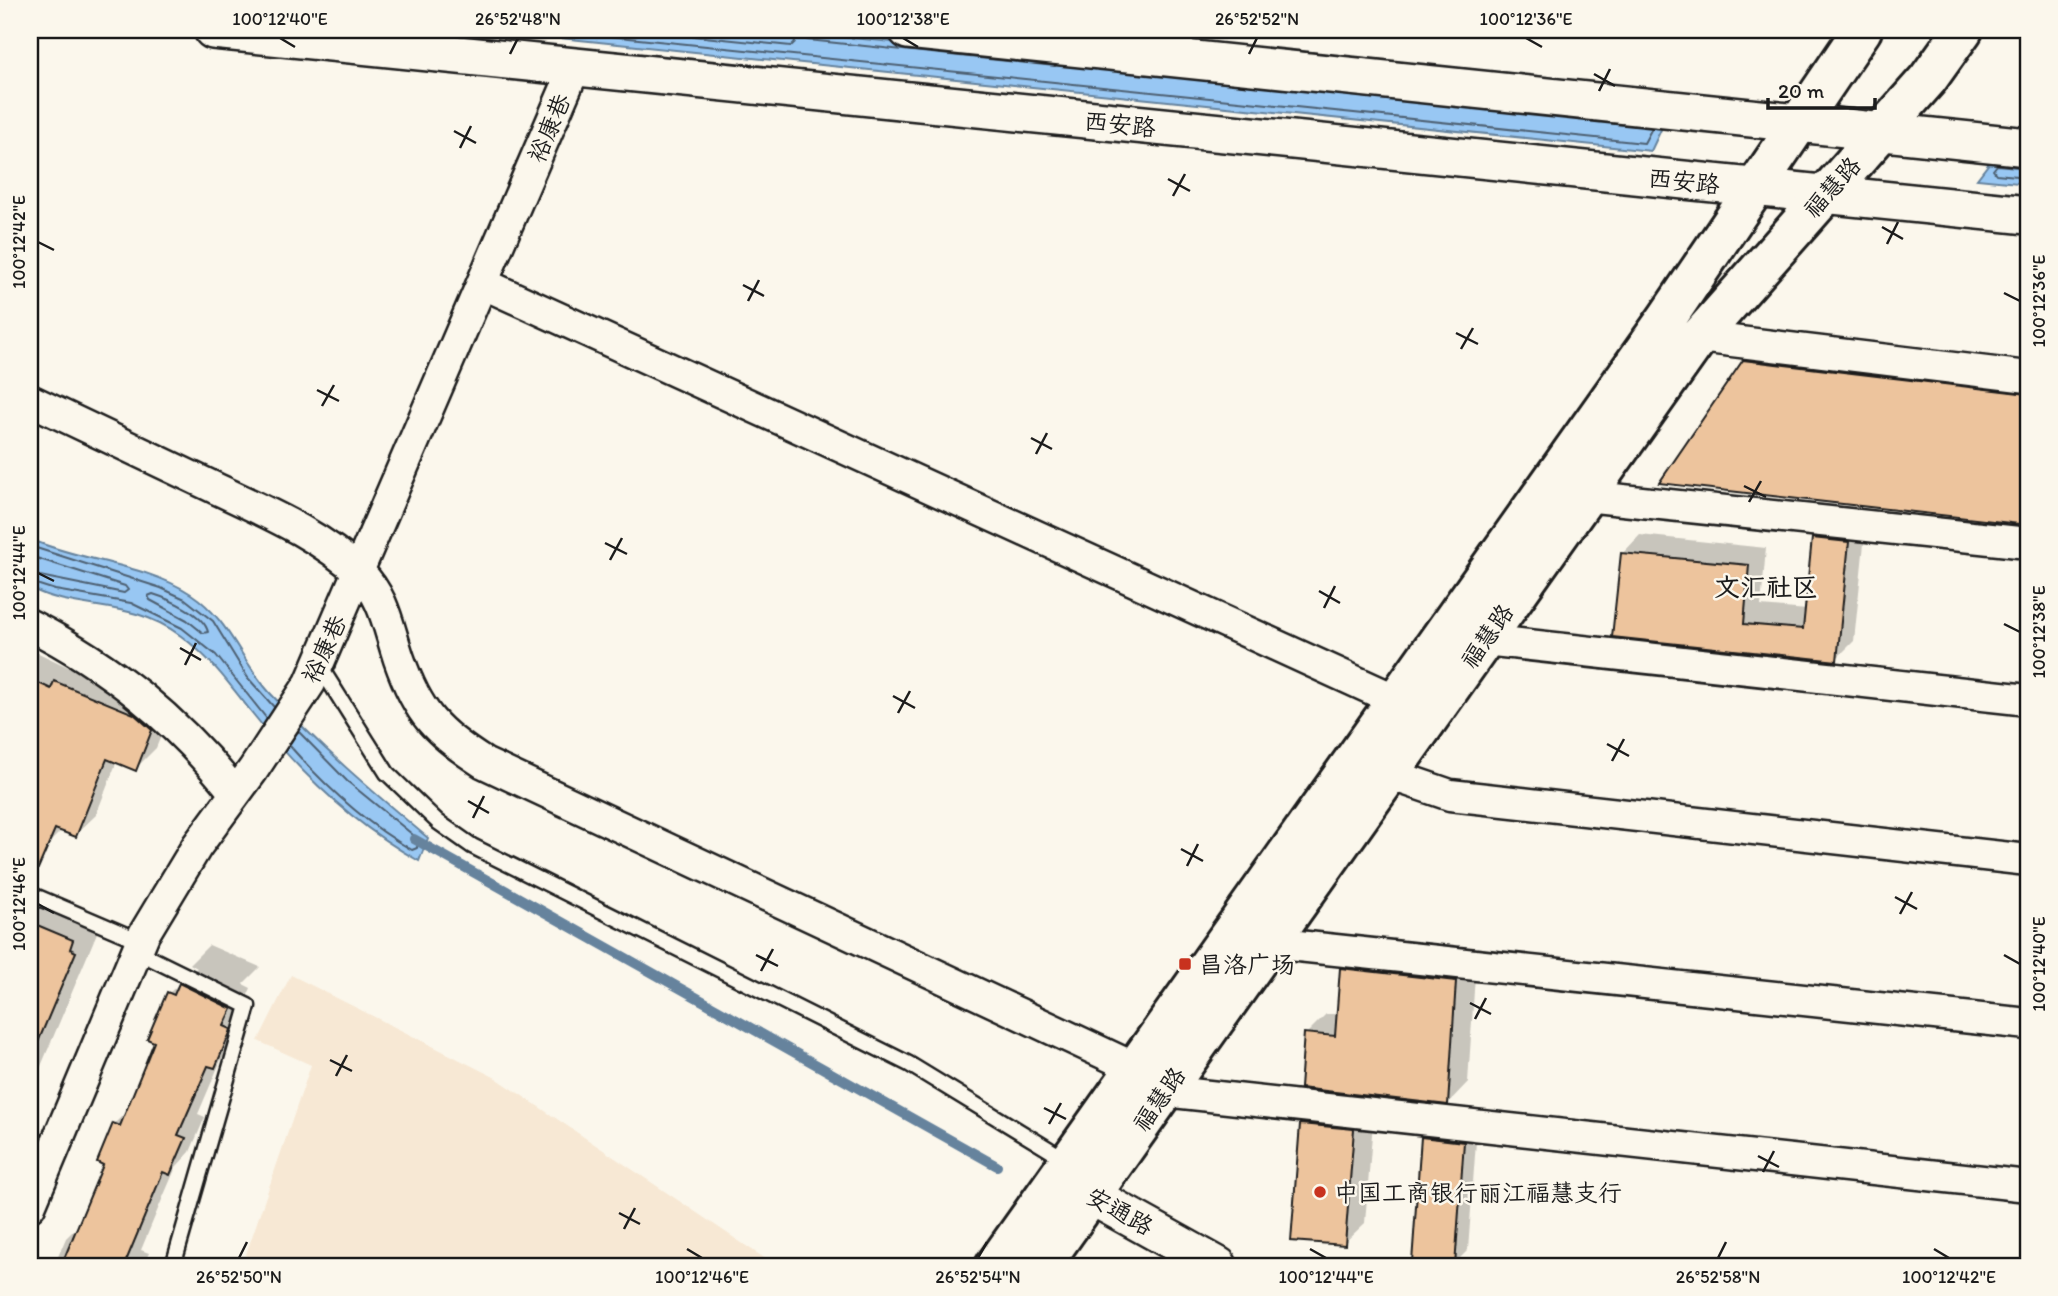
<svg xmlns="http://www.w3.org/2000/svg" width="2058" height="1296" viewBox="0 0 2058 1296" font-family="Itim,'LXGW WenKai TC',sans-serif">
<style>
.built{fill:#f7e8d4}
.water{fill:#98c7f3;stroke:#66839d;stroke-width:2}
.shadow{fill:#0003}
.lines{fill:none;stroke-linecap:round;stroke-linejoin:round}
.shore{stroke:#4e6072;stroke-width:2}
.stream{stroke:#66839d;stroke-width:10}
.building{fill:#edc49d;stroke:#1c1c1c;stroke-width:2}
.service-casing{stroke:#1c1c1c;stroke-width:19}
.minor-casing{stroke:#1c1c1c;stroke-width:35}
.tertiary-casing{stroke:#1c1c1c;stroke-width:42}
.primary-casing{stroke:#1c1c1c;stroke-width:44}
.service{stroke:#fbf7ec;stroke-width:14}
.minor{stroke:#fbf7ec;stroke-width:30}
.tertiary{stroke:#fbf7ec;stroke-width:37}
.primary{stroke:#fbf7ec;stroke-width:38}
.ticks{fill:none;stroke:#1c1c1c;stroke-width:2.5}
.poi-dot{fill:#c8321e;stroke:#fbf7ec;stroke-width:2.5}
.labels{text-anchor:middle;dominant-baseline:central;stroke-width:5;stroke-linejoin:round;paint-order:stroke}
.street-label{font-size:24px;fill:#1c1c1c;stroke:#fbf7ec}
.poi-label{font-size:24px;fill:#1c1c1c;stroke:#fbf7ec;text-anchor:start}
.neighbourhood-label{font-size:26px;font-weight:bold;fill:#1c1c1c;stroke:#fbf7ec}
.neatline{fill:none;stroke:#1c1c1c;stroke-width:2.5}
.ticks-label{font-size:18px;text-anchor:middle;fill:#1c1c1c}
</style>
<rect width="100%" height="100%" fill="#fbf7ec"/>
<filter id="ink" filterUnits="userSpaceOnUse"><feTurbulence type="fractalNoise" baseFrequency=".0143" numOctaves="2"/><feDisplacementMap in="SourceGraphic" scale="14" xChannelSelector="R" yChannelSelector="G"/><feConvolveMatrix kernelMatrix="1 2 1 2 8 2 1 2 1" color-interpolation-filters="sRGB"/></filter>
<g filter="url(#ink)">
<path class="built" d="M291,975L496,1078L776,1266H242L311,1065L258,1041Z"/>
<path class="water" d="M483,30H775L1665,121L1651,151Z
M1993,158L2028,162V184L1977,179Z
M30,539C79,561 146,564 191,594C229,619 241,661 270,693C319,746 373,792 428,838L419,861C354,825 299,772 253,714C230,685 211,658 181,636C130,598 79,613 30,588Z"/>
<path class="shadow" d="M1772,334L2028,364V525L1662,481L1744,361Z
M1832,520L1866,524L1854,641L1836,659L1614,635L1622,554L1640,535L1766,548L1761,606L1807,610L1814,538Z
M30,649L70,668L76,662L172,709L156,748L135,769L117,761L96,815L75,835L62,830L47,845L30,838Z
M30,893L99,928L36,1078L30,1085Z
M209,945L260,967L243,984L251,988L243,1006L235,1046L221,1060L198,1114L205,1117L190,1152L176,1167L158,1209L141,1250L149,1253L143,1266H54L66,1238L81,1223L106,1164L114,1124L128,1110L156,1042L169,993L197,968L190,964Z
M1362,948L1476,960L1468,1082L1448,1103L1306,1034L1326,1014H1338L1342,969Z
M1322,1104L1374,1109L1365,1223L1344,1243L1302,1124Z
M1437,1124L1477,1128L1468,1250L1454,1264L1423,1138Z"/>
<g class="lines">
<path class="shore" d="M551,30L1644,143L1652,128
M636,30L791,46L795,42L792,30
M801,30L802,37L808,40L1055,66
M2028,168L1997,165L1993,170L1996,174L2028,177
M30,546L161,588L185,599L213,621L248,678L274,707
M30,556L125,586L128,590L124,593L30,574
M30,582L55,590L131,603L182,628L216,655L267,719
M153,594C169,599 204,614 208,632L203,633L187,620L150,600L148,596Z
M289,745C324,785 366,824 412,850L417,848L418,839L347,781L298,731"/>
<path class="stream" d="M414,839L997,1166"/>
</g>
<path class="building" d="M1743,360L2028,394V525L1659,483Z
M1812,538L1849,542L1837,661L1612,637L1621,553L1749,565L1744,624L1803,629Z
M30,679L51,689L54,681L134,714L152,730L136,771L107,759L76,837L55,829L31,885Z
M30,922L73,940L70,949L76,952L30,1061Z
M1340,968L1456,981L1448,1105L1300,1088L1304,1033L1335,1036Z
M179,983L232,1009L224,1026L231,1029L230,1033L215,1068L208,1066L178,1135L186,1138L170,1175L163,1172L124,1266H61L103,1165L97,1162L113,1123L120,1126L154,1042L147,1039L167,992L174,995Z
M1300,1124L1354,1129L1345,1245L1291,1241Z
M1421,1137L1464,1142L1455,1266L1412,1262Z"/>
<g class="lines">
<g class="service-casing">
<path id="service" d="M319,665L387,773L438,822L472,846L909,1064L1068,1161
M30,894L140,941
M136,951L248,1006L173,1266"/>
</g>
<g class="minor-casing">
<path id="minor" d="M482,283L1396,700
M1699,337L2028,377
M30,400C91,429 152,458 213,487C263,511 319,534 360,573C385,598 388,627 399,659C418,714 437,733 484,763L1135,1068
M1585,496L2028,543
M30,625C112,667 177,720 235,793
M1484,640L2028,700
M1389,774L1450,795L2028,860
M1270,943L2028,1024
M1164,1091L2028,1186
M30,1206L144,934L197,846L253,770L310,683L575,67"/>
</g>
<g class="tertiary-casing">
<path id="tertiary" d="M213,30L2028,215
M908,30L2028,147
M1063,1180L1218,1266"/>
</g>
<g class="primary-casing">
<path id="primary" d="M995,1266L1667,318L1862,30
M1041,1266L1696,341L1928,79L1963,30"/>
</g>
<use href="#service" class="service"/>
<use href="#minor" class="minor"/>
<use href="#tertiary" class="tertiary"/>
<use href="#primary" class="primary"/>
</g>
</g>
<path class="ticks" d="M280,38L295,47M903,38L918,47M1526,38L1542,47M510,54L518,38M1249,54L1257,38M1594,74L1615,86M1599,91L1610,69M454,131L476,143M460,148L471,126M1168,179L1190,191M1173,196L1185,174M1882,227L1903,239M38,242L54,250M1887,244L1898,222M743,285L764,296M2004,293L2020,301M748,301L759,280M1456,333L1478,344M1461,349L1473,328M317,390L339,401M322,406L334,385M1031,438L1052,449M1036,454L1047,433M1744,486L1766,497M1749,502L1761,481M605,543L627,554M610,560L622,538M38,573L54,581M1319,591L1340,603M1324,608L1335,586M2004,624L2020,632M180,648L201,660M185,665L196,643M893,696L915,708M898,713L910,691M1607,744L1629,756M1612,761L1624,739M468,801L489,813M473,818L484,796M1181,849L1203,861M1187,866L1198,844M1895,897L1917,909M38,904L54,913M1900,914L1912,892M756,955L778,966M2004,955L2020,964M761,971L773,949M1470,1003L1491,1014M1475,1019L1486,998M330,1060L352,1071M336,1076L347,1055M1044,1108L1066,1119M1049,1124L1061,1103M1758,1156L1779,1167M1763,1172L1774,1151M619,1213L640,1224M624,1229L635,1208M687,1249L702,1258M1310,1249L1326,1258M1934,1249L1949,1258M239,1258L247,1242M978,1258L987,1242M1718,1258L1726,1242"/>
<g class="poi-dot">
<rect x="1178" y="957" width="14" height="14" rx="3.5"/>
<circle cx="1320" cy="1192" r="7"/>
</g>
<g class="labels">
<g class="street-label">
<text transform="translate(1120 124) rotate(6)">西安路</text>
<text transform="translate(549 128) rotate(-67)">裕康巷</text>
<text transform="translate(1684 181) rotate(6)">西安路</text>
<text transform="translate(1832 187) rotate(-48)">福慧路</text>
<text transform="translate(1487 636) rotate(-55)">福慧路</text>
<text transform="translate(324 649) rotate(-65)">裕康巷</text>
<text transform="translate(1159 1099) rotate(-55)">福慧路</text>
<text transform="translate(1120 1211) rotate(29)">安通路</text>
</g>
<g class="poi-label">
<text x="1199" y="964">昌洛广场</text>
<text x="1334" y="1192">中国工商银行丽江福慧支行</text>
</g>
<g class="neighbourhood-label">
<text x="1766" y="587">文汇社区</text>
</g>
</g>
<rect width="2058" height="1296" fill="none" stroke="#fbf7ec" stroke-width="77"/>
<path d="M1768 98v10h107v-10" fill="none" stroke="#1c1c1c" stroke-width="3.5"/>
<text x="1778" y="98" font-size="21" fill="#1c1c1c" stroke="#fbf7ec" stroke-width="5" paint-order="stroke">20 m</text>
<rect x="38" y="38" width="1982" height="1220" class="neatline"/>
<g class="ticks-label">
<text x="280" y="25">100°12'40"E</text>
<text x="518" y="25">26°52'48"N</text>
<text x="903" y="25">100°12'38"E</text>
<text x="1257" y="25">26°52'52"N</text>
<text x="1526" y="25">100°12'36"E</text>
<text transform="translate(19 242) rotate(-90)" y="6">100°12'42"E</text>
<text transform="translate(2039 301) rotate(-90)" y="6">100°12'36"E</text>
<text transform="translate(19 573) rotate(-90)" y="6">100°12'44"E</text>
<text transform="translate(2039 632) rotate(-90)" y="6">100°12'38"E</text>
<text transform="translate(19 904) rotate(-90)" y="6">100°12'46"E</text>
<text transform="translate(2039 964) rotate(-90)" y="6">100°12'40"E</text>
<text x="239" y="1283">26°52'50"N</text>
<text x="702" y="1283">100°12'46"E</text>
<text x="978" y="1283">26°52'54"N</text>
<text x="1326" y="1283">100°12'44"E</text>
<text x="1718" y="1283">26°52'58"N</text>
<text x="1949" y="1283">100°12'42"E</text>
</g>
</svg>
